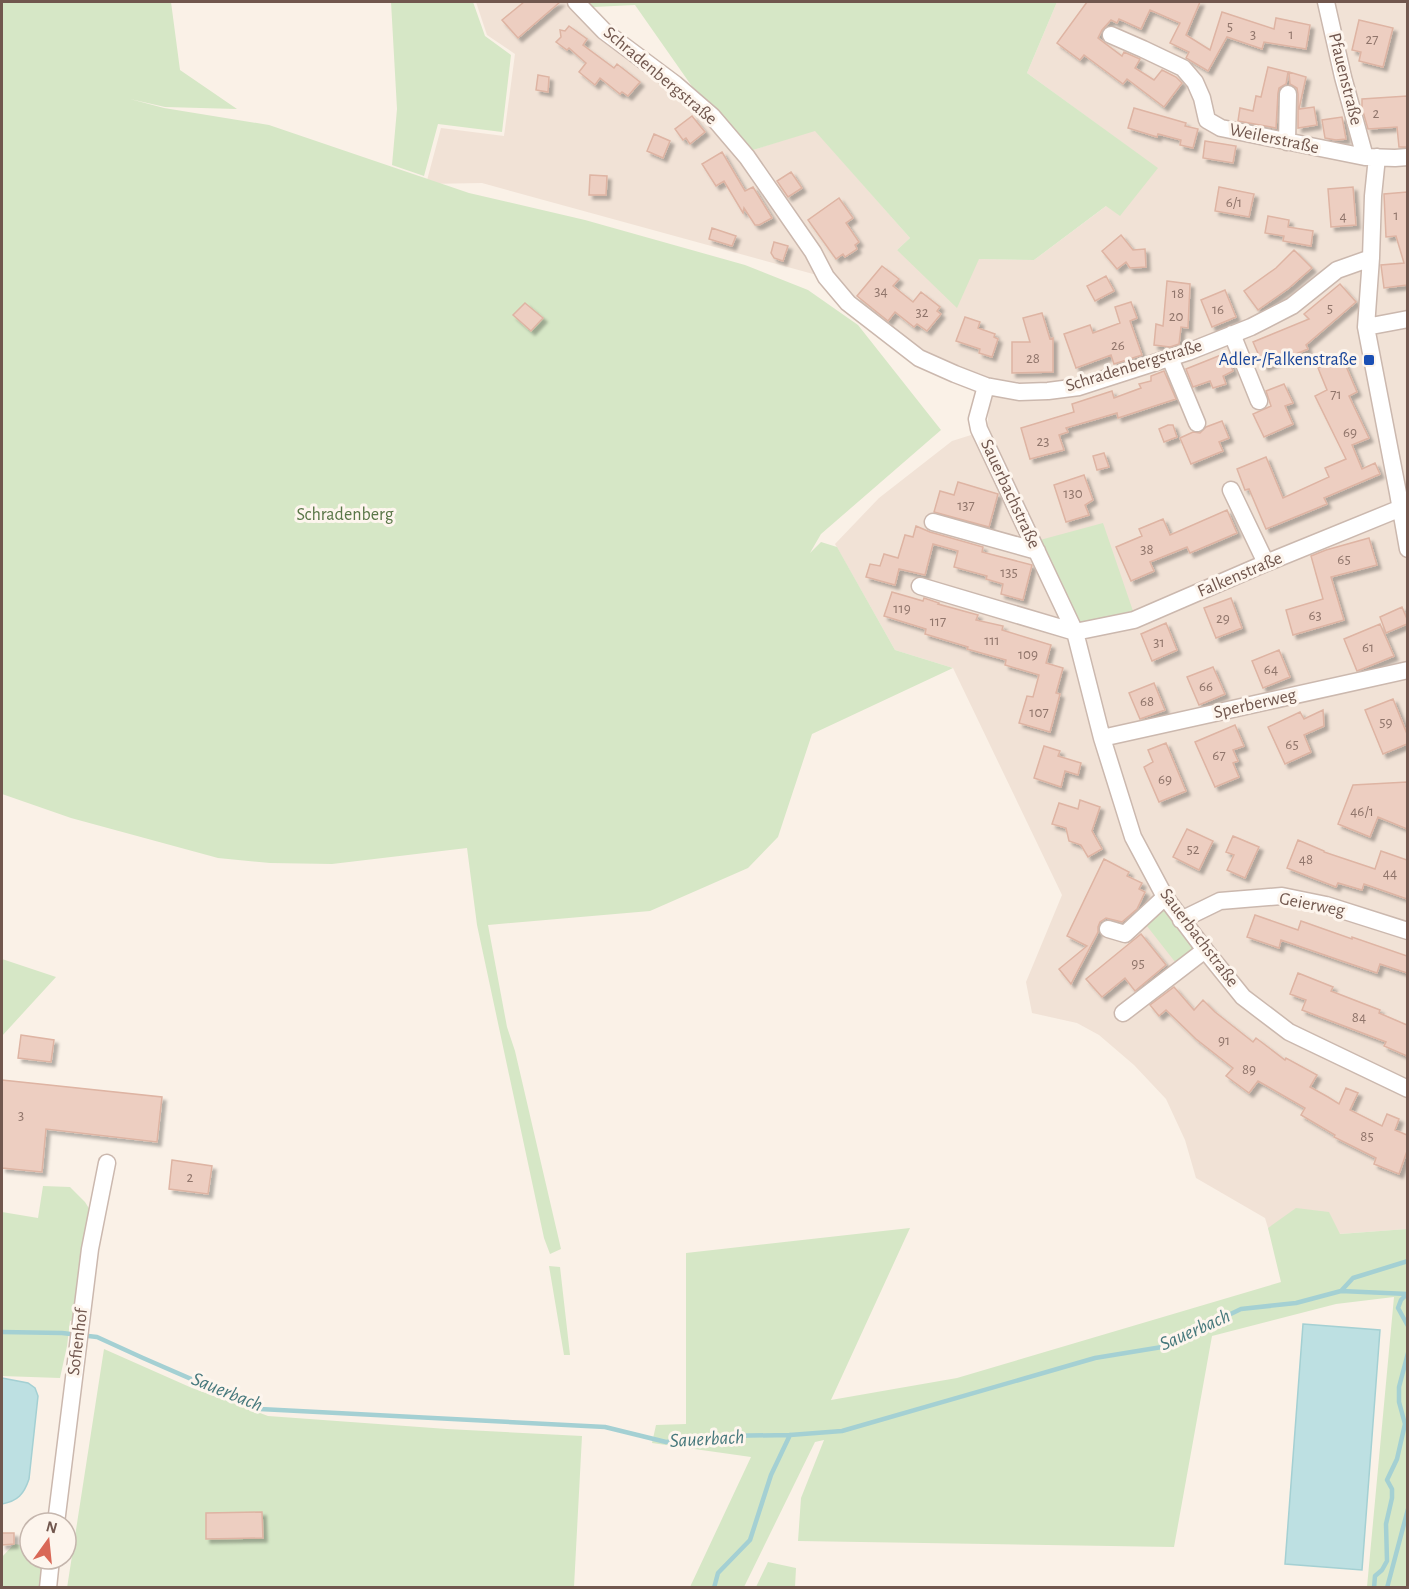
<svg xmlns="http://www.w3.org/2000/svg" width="1409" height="1589" viewBox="0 0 1409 1589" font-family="'Alegreya Sans',sans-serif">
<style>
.residential{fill:#f1e2d6}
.green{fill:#d6e7c6}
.water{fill:#bde0e2;stroke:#a4d0d3;stroke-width:1.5}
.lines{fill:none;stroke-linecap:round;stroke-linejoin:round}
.stream{stroke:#a4d0d3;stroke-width:4.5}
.building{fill:#edcec1;stroke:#deb4a3;stroke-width:1.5;filter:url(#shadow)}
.minor-casing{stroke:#cbb8ae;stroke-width:19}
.minor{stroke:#fff;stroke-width:16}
.transit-dot{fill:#1a4fb4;stroke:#fdf5ed;stroke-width:2}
.labels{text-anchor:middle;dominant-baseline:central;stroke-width:6;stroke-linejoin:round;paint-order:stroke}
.number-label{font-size:15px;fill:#90756b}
.street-label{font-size:18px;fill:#71574e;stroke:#fdf5ed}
.transit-label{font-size:18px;fill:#164399;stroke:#fdf5ed;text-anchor:end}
.park-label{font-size:18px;fill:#597647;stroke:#fdf5ed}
.water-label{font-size:20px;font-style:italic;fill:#46787c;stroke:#fdf5ed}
</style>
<defs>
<filter id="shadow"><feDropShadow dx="4" dy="4" stdDeviation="1.5" flood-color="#0004"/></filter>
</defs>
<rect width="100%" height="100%" fill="#faf1e7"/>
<path class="residential" d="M476,2H587L605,21L753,150L815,130L910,238L897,250L979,259L1034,260L1157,168L1027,73L1057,2H1407V1229L1339,1234L1272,1241L1265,1218L1196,1178L1185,1140L1166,1099L1134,1065L1099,1035L1077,1023L1032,1013L1026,982L1062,895L953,668L895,650L835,544L879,498L952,441L987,430L991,383L922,354L854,302L835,280L482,183L426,184L441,128L504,136L515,54L487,35Z"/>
<path class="green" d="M2,2H171L180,70L237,109L165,107L130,99L164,108L269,125L469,193L585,220L745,265L808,290L858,325L941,430L821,534L810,553L821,542L837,547L895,650L953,668L812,734L778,837L748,868L650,911L488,925L507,1027L515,1051L561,1249L550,1254L544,1238L477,925L467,848L332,864L270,863L218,858L71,818L2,794Z
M391,2H473L485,36L511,55L502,132L438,124L424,176L392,165L397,109Z
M589,2H1057L1027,73L1158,168L1120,216L1106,206L1034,260L979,259L957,308L897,250L910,238L815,131L753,150L698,95L635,5L593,7Z
M1103,523L1134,614L1077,625L1040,540Z
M1165,900L1202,950L1179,967L1143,921Z
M2,959L56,977L2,1036Z
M43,1186L70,1187L85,1202L96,1220L76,1319L70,1321L67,1346L60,1378L2,1376V1212L38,1218Z
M1296,1208L1329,1212L1340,1234L1407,1229V1587H1367L1394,1297L1336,1304L1212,1336L1174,1547L798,1541L801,1498L824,1440L815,1442L744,1587H690L751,1457L652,1443L656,1425L686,1424V1253L910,1228L831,1400L957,1378L1281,1282L1268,1228Z
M549,1266L560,1267L570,1355H564Z
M104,1349L192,1388L268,1416L447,1429L582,1436L574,1587L67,1588Z
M14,1544L30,1546V1559H46L41,1587L2,1588V1557Z
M768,1562L796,1568L795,1587H756Z"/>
<path class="water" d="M1303,1324L1380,1330L1362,1570L1285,1564Z
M2,1378L28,1383L35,1388L38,1396L29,1479C24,1494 18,1501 2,1504Z"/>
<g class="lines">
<path class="stream" d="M1341,1291L1353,1278L1408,1261
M1406,1295L1401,1300L1398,1308L1408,1326
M2,1332L62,1333L97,1337L143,1358L260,1409L605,1427L666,1442L720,1436L790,1435L842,1431L1095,1358L1162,1347L1241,1309L1296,1303L1341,1291L1408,1294
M714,1588L718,1573L750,1540L771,1475L790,1435
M1374,1588L1375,1576L1382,1570L1387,1561L1386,1524L1392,1498V1489L1387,1480L1397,1459L1405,1424L1399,1402V1387L1408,1353
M1387,1588L1408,1509"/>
</g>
<path class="building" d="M524,2H560L518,38L502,20Z
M1087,2H1200L1186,35L1210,50L1222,12L1274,29L1276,18L1310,25L1306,49L1264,42L1262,49L1227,37L1208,71L1186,58L1189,52L1170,43L1180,23L1150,10L1141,29L1119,19L1117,23L1111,20L1102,30L1098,38L1122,56L1124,52L1140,59L1135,68L1154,80L1162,70L1176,77L1182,83L1164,107L1127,79L1123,84L1084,55L1080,60L1057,43Z
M1359,20L1393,28L1383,67L1359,61L1361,52L1352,50Z
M569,26L587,39L583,45L614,68L617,64L640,82L628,96L622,92L620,94L600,78L595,85L579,72L586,63L569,48L567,50L556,42L561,37L560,30L565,31Z
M1268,67L1288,72L1286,84L1279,88L1278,93L1276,128L1238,121L1240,108L1253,111L1256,96L1261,97Z
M1289,72L1306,77L1299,109L1314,107L1317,125L1298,128V94L1297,88L1290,84Z
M538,75L549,77L548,92L536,90Z
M1407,96V147H1399L1397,127L1368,129L1362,108V99Z
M1134,108L1186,123L1185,126L1198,129L1193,148L1180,145L1181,140L1158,134L1157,137L1128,128Z
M692,116L705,132L690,144L686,138L683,140L675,129Z
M1342,117L1346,139L1336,140L1325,138L1322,120Z
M654,134L670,141L663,158L647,151Z
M1205,141L1236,146L1233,163L1203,158Z
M722,152L745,191L753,187L772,218L759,225H755L744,208L743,213L724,181L716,186L702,164Z
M791,172L802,188L788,197L777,181Z
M590,175L607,176L606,195H589Z
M1219,187L1254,194L1249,217L1215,211Z
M1353,187L1356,225L1331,227L1328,189Z
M1407,192V285L1384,288L1381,265L1404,263L1396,236L1386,237L1384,194Z
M839,198L853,218L846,223L859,242L855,245L857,249L845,257L843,254L836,259L808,220Z
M1268,216L1289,220L1288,227L1313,231L1311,246L1283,241L1284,236L1265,233Z
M712,228L736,236L732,246L709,239Z
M1121,235L1133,250L1145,249L1146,267L1130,268L1126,262L1117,269L1102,251Z
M774,242L788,246L783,261L774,258L771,253Z
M1294,250L1312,268L1289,288L1258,310L1244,291L1276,268Z
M882,266L899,279L893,286L913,302L921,292L940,307L937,311L941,314L927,331L917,324L914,327L895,312L888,321L857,296Z
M1106,276L1114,291L1095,301L1087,286Z
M1167,281L1190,284L1188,328L1181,327L1179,344L1170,347L1154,345L1156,324L1163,326Z
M1340,284L1356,302L1306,345L1308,349L1264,367L1253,342L1309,319L1304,314Z
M1225,290L1236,317L1212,327L1201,300Z
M1131,302L1137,318L1130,321L1142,355L1114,364L1111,355L1076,368L1064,334L1090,325L1093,333L1120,323L1115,307Z
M525,303L543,318L531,331L513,315Z
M1042,313L1050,339L1053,338V372L1012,373V342H1030L1023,318Z
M965,317L980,322L978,328L995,334L994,337L998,339L992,357L979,353L980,349L956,341Z
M1226,353L1233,371L1223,376L1226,384L1213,388L1210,381L1193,387L1186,369Z
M1342,357L1357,392L1349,396L1369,438L1352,445L1362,469L1375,463L1380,474L1324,498L1327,504L1266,529L1249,489L1245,490L1237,469L1266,457L1283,498L1329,477L1325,468L1346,459L1315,396L1327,390L1318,368Z
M1164,371L1176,399L1118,418L1117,413L1066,428L1068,432L1059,435L1064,450L1030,459L1021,428L1074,412L1072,404L1112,391L1114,398L1141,388L1139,384L1151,381V376Z
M1284,384L1293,403L1285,406L1293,424L1264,437L1253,414L1271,406L1266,391Z
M1222,421L1229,438L1219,442L1223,451L1191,464L1180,438L1193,432L1200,433L1206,427Z
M1168,425H1173L1177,437L1164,442L1159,429Z
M1104,453L1109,467L1097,470L1093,456Z
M1084,475L1093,500L1085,505L1089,515L1066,522L1054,485Z
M958,482L998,494L989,527L934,512L940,491L954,495Z
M1227,510L1237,533L1190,553L1187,547L1150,562L1154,571L1131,581L1116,547L1142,536L1139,529L1163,519L1170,535Z
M916,526L930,532L983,547L982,552L1032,565L1023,600L1001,594L1003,584L986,579L987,576L954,567L958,551L933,544L925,575L899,569L895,585L866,577L870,564L880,566L884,554L898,558L905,535L913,537Z
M1369,538L1377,565L1331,577L1344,620L1293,635L1286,610L1323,599L1311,556L1326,550Z
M892,592L923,601L924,598L939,603L938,604L978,615L976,620L1003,626L1002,630L1051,645L1046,663L1063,668L1056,693L1060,694L1050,732L1019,723L1027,696L1033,697L1039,675L1005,665L1006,660L967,649L968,647L925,634L926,629L884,616Z
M1231,598L1242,628L1216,638L1204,608Z
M1402,607L1407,619V624L1386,633L1380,617Z
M1166,623L1177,650L1152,661L1141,634Z
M1380,624L1394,656L1357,671L1344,639Z
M1279,650L1290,677L1263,688L1252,661Z
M1213,667L1225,694L1199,705L1187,677Z
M1154,683L1165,710L1140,719L1129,693Z
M1393,699L1407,734V744L1383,754L1365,710Z
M1323,710L1324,726L1304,735L1311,752L1285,764L1268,727L1300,712L1304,719Z
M1235,725L1244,746L1233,750L1238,761L1233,763L1239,777L1215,787L1195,742Z
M1166,743L1186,791L1159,802L1144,767L1153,762L1148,750Z
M1044,746L1060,751L1058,756L1081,763L1078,775L1065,771L1061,787L1034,778Z
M1407,782V829L1378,817L1370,837L1338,824L1353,785Z
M1080,800L1100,807L1092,831L1102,849L1088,857L1081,845L1069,841L1066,828L1052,824L1059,803L1078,809Z
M1187,829L1213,841L1199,870L1173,857Z
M1233,836L1259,847L1245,878L1227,870L1234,855L1226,852Z
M1298,840L1324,851V852L1375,869L1381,851L1407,860V899L1364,884L1362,890L1338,883L1336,887L1287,868Z
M1104,859L1129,872L1127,876L1142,883L1139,889L1145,892L1137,909L1122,922L1106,918L1100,922L1098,927V932L1071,984L1059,969L1087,946L1067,936Z
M1255,915L1298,930L1301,921L1352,939V937L1407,956V973L1380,964L1377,973L1281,940L1279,948L1247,937Z
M1141,934L1166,965L1135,991L1125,978L1102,997L1086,979Z
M1298,973L1333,987L1331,991L1380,1010L1379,1013L1407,1025V1056L1384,1046L1386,1042L1302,1010L1306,1000L1290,994Z
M1174,987L1194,1010L1203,1000L1215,1012L1253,1042L1256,1038L1285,1060L1286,1058L1317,1075L1310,1087L1328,1097L1339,1104L1346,1088L1358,1093L1350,1110L1382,1126L1387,1114L1399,1119L1395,1130L1407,1135V1151L1399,1174L1374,1164L1376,1158L1334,1137L1335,1135L1301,1115L1305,1108L1258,1081L1249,1093L1226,1076L1233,1068L1196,1039L1166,1010L1159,1016L1150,1005Z
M21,1035L54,1040L51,1062L18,1058Z
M2,1080L162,1097L157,1142L46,1129L42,1172L2,1168Z
M172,1160L212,1166L208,1194L169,1189Z
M262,1512L263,1538L206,1539V1513Z
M2,1533H14V1544L2,1545Z"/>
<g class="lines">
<g class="minor-casing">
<path id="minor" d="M576,2L604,31L675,84L712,116L747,157L813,252L826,277L848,303L919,358L955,374L986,386L1019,392L1048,391L1079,387L1188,352L1251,327L1292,306L1337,270L1371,258
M1326,2L1343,77L1365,157
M1111,35L1143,49L1183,68L1195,82L1202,98L1207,120L1221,128L1365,157L1395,158L1408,157
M1287,142L1288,94
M1377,157L1373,196L1371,258L1366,327L1398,493L1408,549
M1366,327L1408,319
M1232,334L1259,401
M1170,358L1197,423
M986,386L977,419L979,429L1075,632L1102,738L1133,837L1165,897L1205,950L1243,997L1289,1032L1408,1089
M1231,490L1266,563
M933,522L1037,551
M920,586L1075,632L1134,620L1266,563L1401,508
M1102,738L1408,670
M1181,920L1220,901L1282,896L1326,905L1408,931
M1108,929L1125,934L1165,897
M1123,1013L1205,950
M56,1523L90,1249L107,1163
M48,1588L51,1559"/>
</g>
<use href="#minor" class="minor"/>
</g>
<rect class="transit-dot" x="1363" y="354" width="12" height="12" rx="3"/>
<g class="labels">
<g class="number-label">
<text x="1230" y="26">5</text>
<text x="1253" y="34">3</text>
<text x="1291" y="34">1</text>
<text x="1372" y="39">27</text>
<text x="1376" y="113">2</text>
<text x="1234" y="202">6/1</text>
<text x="1396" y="215">1</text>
<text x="1343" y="216">4</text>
<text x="881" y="291">34</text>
<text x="1178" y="293">18</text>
<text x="1330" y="308">5</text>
<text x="1218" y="309">16</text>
<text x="922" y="312">32</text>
<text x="1176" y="316">20</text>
<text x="1118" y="345">26</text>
<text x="1033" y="358">28</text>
<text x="1336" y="394">71</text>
<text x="1350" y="432">69</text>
<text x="1043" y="441">23</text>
<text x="1073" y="493">130</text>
<text x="966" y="505">137</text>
<text x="1147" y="549">38</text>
<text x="1344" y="559">65</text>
<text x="1009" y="572">135</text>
<text x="902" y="608">119</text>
<text x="1315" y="615">63</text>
<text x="1223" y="618">29</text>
<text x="938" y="621">117</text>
<text x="992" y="640">111</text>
<text x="1159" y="642">31</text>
<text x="1368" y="647">61</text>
<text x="1028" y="654">109</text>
<text x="1271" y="669">64</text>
<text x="1206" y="686">66</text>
<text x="1147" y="701">68</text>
<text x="1039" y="712">107</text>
<text x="1386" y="722">59</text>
<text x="1292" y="744">65</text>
<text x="1219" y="755">67</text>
<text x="1165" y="779">69</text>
<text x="1362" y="811">46/1</text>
<text x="1193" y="849">52</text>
<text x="1306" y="859">48</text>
<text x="1390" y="873">44</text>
<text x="1138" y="963">95</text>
<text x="1359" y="1017">84</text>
<text x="1224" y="1040">91</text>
<text x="1249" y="1069">89</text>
<text x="21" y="1115">3</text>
<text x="1367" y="1136">85</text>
<text x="190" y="1177">2</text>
</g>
<g class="street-label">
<text transform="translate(660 76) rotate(40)">Schradenbergstraße</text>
<text transform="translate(1345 79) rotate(76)">Pfauenstraße</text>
<text transform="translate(1274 139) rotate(12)">Weilerstraße</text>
<text transform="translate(1134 366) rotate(-17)">Schradenbergstraße</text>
<text transform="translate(1010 494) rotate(65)">Sauerbachstraße</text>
<text transform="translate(1240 575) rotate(-23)">Falkenstraße</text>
<text transform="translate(1255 704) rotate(-13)">Sperberweg</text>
<text transform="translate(1312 905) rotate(11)">Geierweg</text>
<text transform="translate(1199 938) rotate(53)">Sauerbachstraße</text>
<text transform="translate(78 1342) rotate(-83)">Sofienhof</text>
</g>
<g class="transit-label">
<text x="1357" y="360">Adler-/Falkenstraße</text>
</g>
<g class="park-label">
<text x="345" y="515">Schradenberg</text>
</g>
<g class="water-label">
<text transform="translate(1195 1330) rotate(-24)">Sauerbach</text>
<text transform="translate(227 1392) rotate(22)">Sauerbach</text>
<text transform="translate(707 1439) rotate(-3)">Sauerbach</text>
</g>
</g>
<rect width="1409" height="1589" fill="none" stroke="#71574e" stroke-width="6"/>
<g transform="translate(48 1541) rotate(15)"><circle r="28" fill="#fdf5ed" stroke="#c5b6ad" stroke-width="1.5"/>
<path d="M0-4.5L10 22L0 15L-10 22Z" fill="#d96857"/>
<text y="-9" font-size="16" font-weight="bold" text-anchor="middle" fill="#71574e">N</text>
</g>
</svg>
